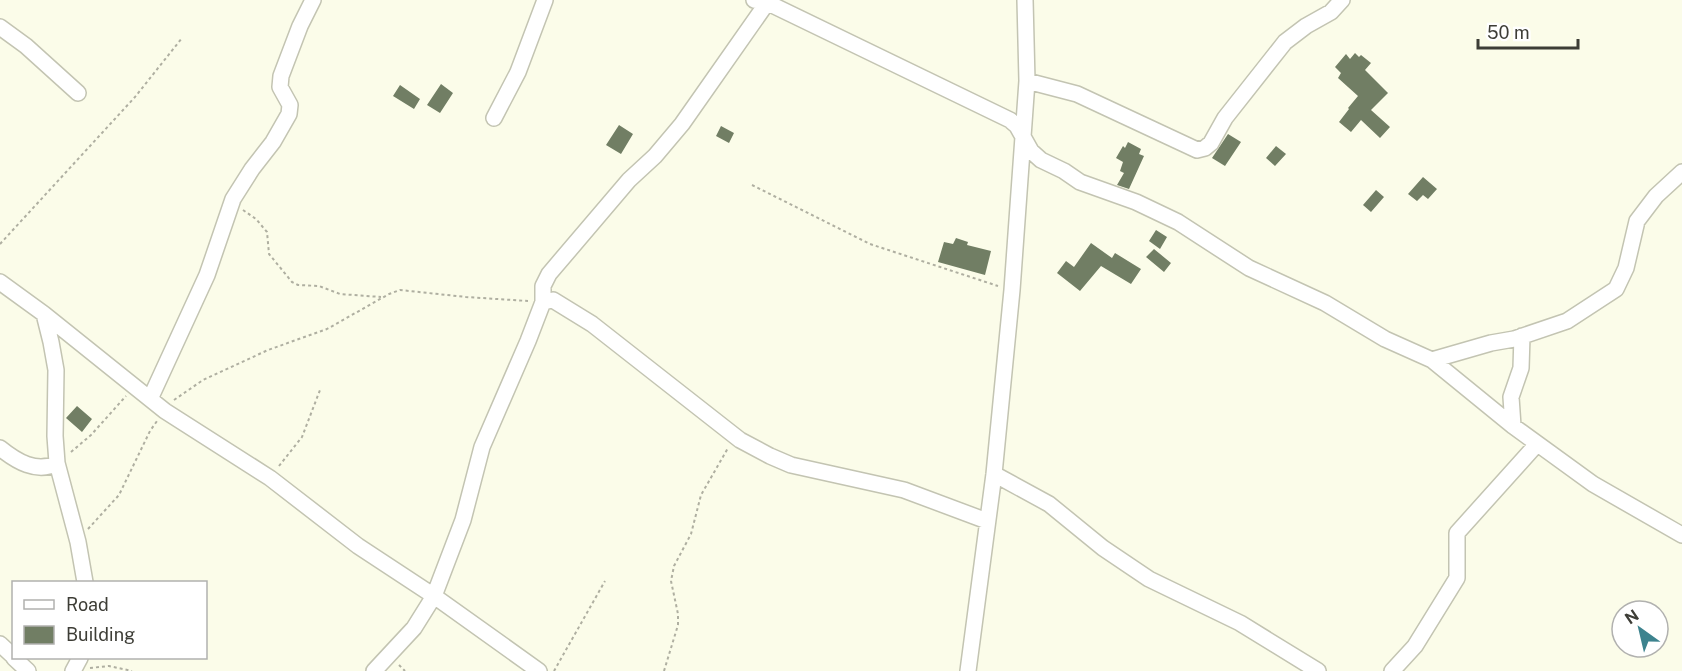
<svg xmlns="http://www.w3.org/2000/svg" width="1682" height="671" viewBox="0 0 1682 671" font-family="'Public Sans',sans-serif">
<style>
.building{fill:#717e64}
.lines{fill:none;stroke-linecap:round;stroke-linejoin:round}
.minor-casing{stroke:#c3c4b2;stroke-width:18}
.path{stroke:#afafa1;stroke-width:2;stroke-dasharray:3 3;stroke-linecap:butt}
.minor{stroke:#fff;stroke-width:15}
</style>
<rect width="100%" height="100%" fill="#fbfce9"/>
<path class="building" d="M1355,53L1359,57L1361,55L1371,63L1365,70L1388,93L1371,110L1390,127L1380,138L1361,120L1351,132L1339,122L1349,109L1348,108L1358,96L1338,78L1341,73L1335,67L1346,54L1350,59Z
M441,84L453,93L440,113L427,105Z
M400,85L420,99L414,109L393,96Z
M619,125L633,134L621,154L606,145Z
M721,126L734,133L729,143L716,136Z
M1228,134L1241,142L1225,166L1212,158Z
M1128,142L1141,149L1139,154L1144,156L1129,189L1117,185L1124,173L1120,171L1123,162L1116,158L1123,146L1125,148Z
M1276,146L1286,154L1275,166L1266,158Z
M1423,177L1437,189L1428,199L1423,195L1417,201L1408,194Z
M1376,190L1384,197L1371,212L1363,205Z
M1156,230L1167,237L1160,249L1149,241Z
M956,238L968,242L967,245L991,251L985,275L938,262L944,242L953,244Z
M1091,243L1112,258L1115,253L1141,269L1131,284L1101,266L1080,291L1057,273L1066,261L1074,267Z
M1154,249L1171,263L1164,272L1146,257Z
M77,406L92,419L82,432L66,418Z"/>
<g class="lines">
<g class="minor-casing">
<path id="minor" d="M754,0L766,2L1010,120L1017,126L1031,151L1041,160L1064,171L1080,182L1136,202L1178,222L1249,268L1325,303L1385,339L1432,360L1513,426L1593,484L1682,535
M0,27L26,46L78,93
M1027,81L1077,94L1197,150L1205,148L1211,143L1225,118L1285,42L1306,26L1331,12L1342,0
M494,118L518,72L545,0
M0,282L44,314L165,411L270,478L358,546L434,596L539,671
M543,302L553,300L592,324L740,440L770,456L791,465L904,490L987,521
M44,314L51,342L56,370L55,436L57,463L78,542L85,582
M1432,360L1491,343L1514,339L1567,321L1616,289L1626,268L1637,221L1656,196L1682,172
M150,399L207,275L233,199L252,169L273,142L289,114L290,105L280,87L281,76L300,26L313,0
M1513,426L1511,397L1521,368L1522,336
M0,448C16,461 37,474 57,463
M994,474L1049,504L1103,548L1149,579L1240,623L1318,671
M0,644L14,657
M14,658L28,671
M73,671L80,658
M374,671L414,628L434,596L463,520L482,447L528,341L543,302V286L549,274L629,180L655,156L682,124L769,0
M968,671L994,474L1012,290L1027,81L1025,0
M1392,671L1415,646L1457,578V533L1537,444"/>
</g>
<path class="path" d="M752,185L870,244L998,286
M243,210L256,219L267,232L269,254L292,282L298,285L319,286L340,294L381,297
M0,244L135,97L182,38
M174,400L203,380L268,350L327,329L389,294L400,290L466,297L528,301
M71,452L91,435L126,396
M279,466L302,437L320,390
M88,529L119,495L150,431L157,421
M399,665L405,671
M90,668L109,666L132,671
M554,671L605,581
M664,671L678,625V614L671,581L674,566L691,534L701,495L728,448"/>
<use href="#minor" class="minor"/>
</g>
<rect x="12" y="581" width="195" height="78" fill="#ffffff" stroke="#b1b1af" stroke-width="1.5"/>
<rect x="24" y="600" width="30" height="9" fill="#ffffff" stroke="#b1b1af" stroke-width="1.5"/>
<text x="66" y="611" font-size="18" fill="#3d3d36">Road</text>
<rect x="24" y="626" width="30" height="18" fill="#717e64" stroke="#b1b1af" stroke-width="1.5"/>
<text x="66" y="641" font-size="18" fill="#3d3d36">Building</text>
<g transform="translate(1640 629) rotate(326)"><circle r="28" fill="#ffffff" stroke="#b1b1af" stroke-width="1.5"/>
<path d="M0-4.5L10 22L0 15L-10 22Z" fill="#3d838e"/>
<text y="-9" font-size="16" font-weight="bold" text-anchor="middle" fill="#3d3d36">N</text>
</g>
<path d="M1478 39v9h100v-9" fill="none" stroke="#3d3d36" stroke-width="3"/>
<text x="1487" y="39" font-size="18" fill="#3d3d36" stroke="#ffffff" stroke-width="4.5" paint-order="stroke">50 m</text>
</svg>
